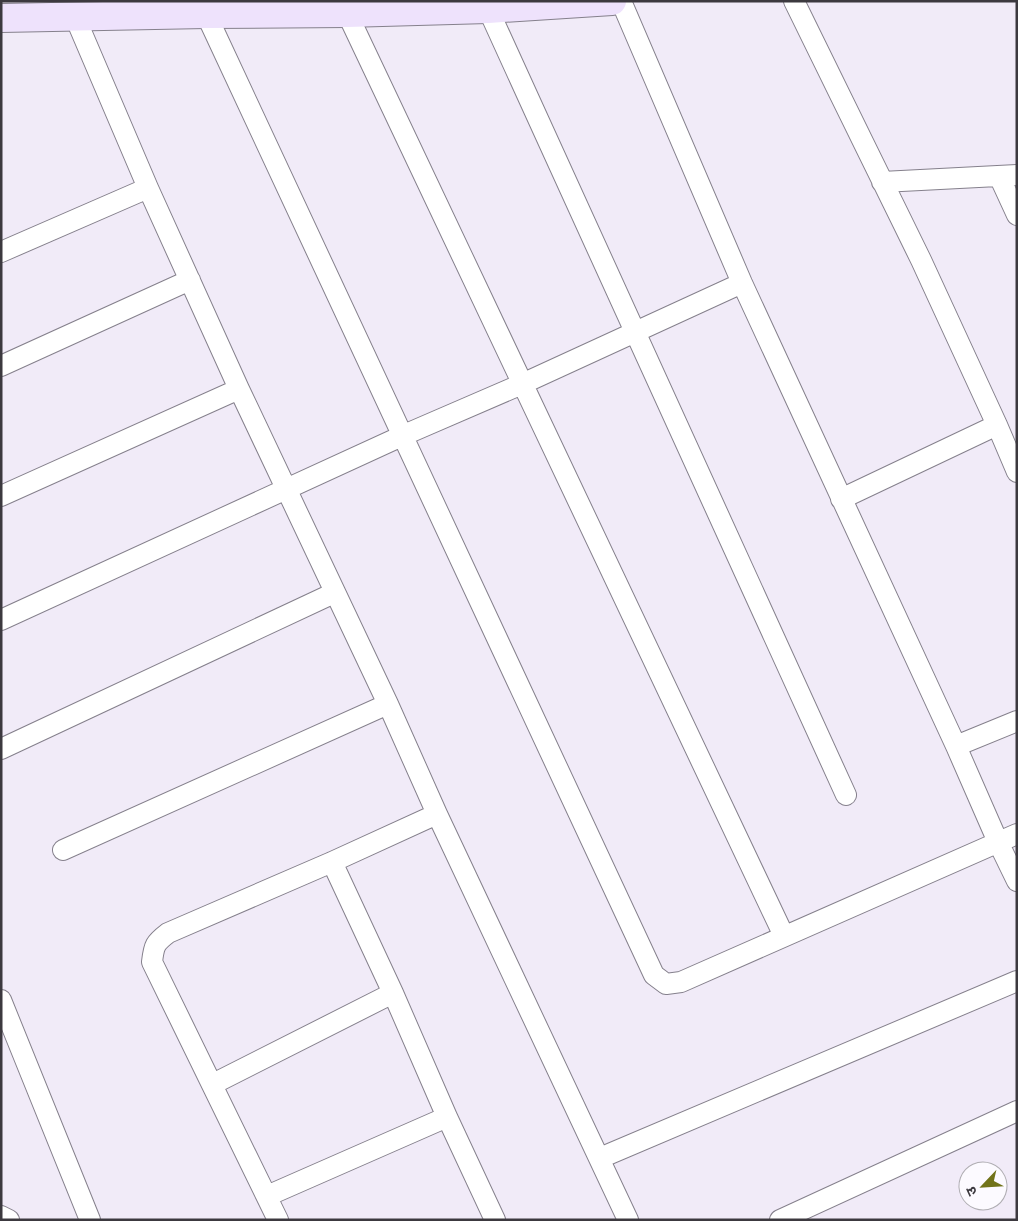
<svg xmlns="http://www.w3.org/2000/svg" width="1018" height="1221" viewBox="0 0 1018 1221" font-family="'PT Sans','Noto Sans Devanagari',sans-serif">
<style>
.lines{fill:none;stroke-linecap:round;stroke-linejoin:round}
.street-casing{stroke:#85808c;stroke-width:22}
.secondary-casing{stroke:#85808c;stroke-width:30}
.street{stroke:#fff;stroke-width:20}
.secondary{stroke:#eee2fc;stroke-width:28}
</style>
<rect width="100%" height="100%" fill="#f1ebf8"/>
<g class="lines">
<g class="street-casing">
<path id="street" d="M621,1L742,283L956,746L998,842L1017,881
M794,1L921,260L997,425L1017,472
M488,9L846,795
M347,13L784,936
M206,14L654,975L666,984L681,982L1017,834
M75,17L148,188L239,389L388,704L437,814L628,1220
M999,176L1017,215
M882,182L1017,175
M1,252L148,188
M1,366L190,280
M1,496L239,389
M841,499L997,425
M1,620L404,435L522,384L742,283
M956,746L1017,721
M1,749L334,593
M63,850L388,704
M332,862L393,993L447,1117L495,1220
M1,1000L90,1220
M213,1084L393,993
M600,1158L1017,981
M267,1196L447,1117
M1,1216L9,1220
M278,1220L152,962C154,945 155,943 168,933L332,862L437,814
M780,1220L1017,1111"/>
</g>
<g class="secondary-casing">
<path id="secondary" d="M1,18L206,14L347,13L488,9L612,1"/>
</g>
<use href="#street" class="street"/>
<use href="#secondary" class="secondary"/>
</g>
<rect width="1018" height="1221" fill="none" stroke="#3c393f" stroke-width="5"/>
<g transform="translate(983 1186) rotate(245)"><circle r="24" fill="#fcfaff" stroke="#afadb2"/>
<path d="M0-4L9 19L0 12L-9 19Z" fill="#717319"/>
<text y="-8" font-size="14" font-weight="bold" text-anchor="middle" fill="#3c393f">उ</text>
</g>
</svg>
